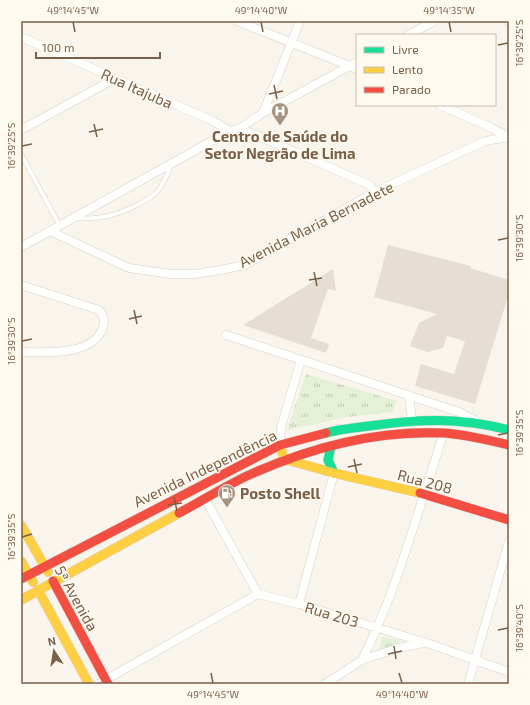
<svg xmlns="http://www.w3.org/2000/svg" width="530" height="705" viewBox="0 0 530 705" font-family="'Exo 2',sans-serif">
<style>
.park{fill:url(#park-tufts)}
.building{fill:#e6ded4}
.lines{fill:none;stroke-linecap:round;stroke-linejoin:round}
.lane-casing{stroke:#d8d2cb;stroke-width:5}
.street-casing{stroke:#d8d2cb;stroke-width:9}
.fast-casing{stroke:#d9d2c9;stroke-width:10}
.slow-casing{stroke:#d9d2c9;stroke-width:10}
.jam-casing{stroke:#d9d2c9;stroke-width:10}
.lane{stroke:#fefefc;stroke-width:4}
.street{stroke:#fefefc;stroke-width:8}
.fast{stroke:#16e098;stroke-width:9}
.slow{stroke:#ffcf43;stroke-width:9}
.jam{stroke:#f24e42;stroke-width:9}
.ticks{fill:none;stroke:#7a5f49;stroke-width:1.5}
.labels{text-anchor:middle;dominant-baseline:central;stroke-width:3;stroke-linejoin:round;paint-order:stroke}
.street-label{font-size:15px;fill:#7a5f49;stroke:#fffaf0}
.poi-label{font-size:15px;font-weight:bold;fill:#7a5f49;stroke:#fffaf0}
.neatline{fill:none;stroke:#7a5f49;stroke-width:1.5}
.ticks-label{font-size:10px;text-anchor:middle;fill:#7a5f49}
</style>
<defs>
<pattern id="park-tufts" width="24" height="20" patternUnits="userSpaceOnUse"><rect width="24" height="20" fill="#e4f1d7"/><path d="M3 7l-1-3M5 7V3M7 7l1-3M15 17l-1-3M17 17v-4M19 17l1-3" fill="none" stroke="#bec6b0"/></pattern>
</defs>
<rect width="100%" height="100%" fill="#f9f5ed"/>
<path class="park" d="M306,374L397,401L393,412L347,417L287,430Z
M382,637L401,640L400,646L379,651Z"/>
<path class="building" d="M388,245L471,266L470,268L509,280V293L475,404L415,386L421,364L454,374L465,341L447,336L443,348L427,352L410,346L419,323L437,314L374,297Z
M333,269L336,291L328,289L311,338L329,344L326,353L243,325Z"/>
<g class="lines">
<g class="lane-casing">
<path id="lane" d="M21,154L60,226
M78,218C100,220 117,215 137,205C143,202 151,198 156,193C163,185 167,176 170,166"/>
</g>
<g class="street-casing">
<path id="street" d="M237,21L357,69
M508,21L509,22
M408,35L435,21
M21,37L213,121L230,131
M440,105L492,128L508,137
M263,113L300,21
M240,128L370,185L373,193
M21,130L116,78
M50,231L129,268L171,274H195L220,270L245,265L373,193L485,141L509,137
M21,247L230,131L240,128L263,113L357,62
M21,285L99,310C104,315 105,320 103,327C94,357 44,352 21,352
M226,335L459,412L475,420
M409,395L412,420
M280,445L281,427L301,360
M205,499L258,594L299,604L427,643L509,672
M299,604L334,473
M362,660C398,588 418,509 444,433
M98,684L258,594
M325,684L362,660L398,648L424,643
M468,684L509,541"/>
</g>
<g class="fast-casing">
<path id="fast" d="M326,433C340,429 354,428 369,426C419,419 459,417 509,430
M331,446L328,460L334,473"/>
</g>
<g class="slow-casing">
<path id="slow" d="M280,445L284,459L334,473L420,493
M21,525L48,572
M21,561L33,582
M38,590L89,684
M21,600L179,513"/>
</g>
<g class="jam-casing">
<path id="jam" d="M420,493L509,520
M179,513C202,501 225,486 249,475C309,448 376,430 443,433C465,434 487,440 509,445
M21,579L280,445L326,433
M53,581L108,684"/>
</g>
<use href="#lane" class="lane"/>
<use href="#street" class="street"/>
<use href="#fast" class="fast"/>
<use href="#slow" class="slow"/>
<use href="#jam" class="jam"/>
</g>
<path class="ticks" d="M73,22L75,32M261,22L263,32M449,22L451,32M498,45L508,43M274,85L277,99M269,94L283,91M94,124L97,137M89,132L103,129M22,146L32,144M498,240L508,238M314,272L317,286M309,280L322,278M134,310L137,324M129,319L142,316M22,341L32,339M498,435L508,433M354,459L357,473M348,467L362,464M174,497L177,511M168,505L182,503M22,537L32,534M498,630L508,628M394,646L396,659M388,654L402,651M211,673L213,683M399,673L402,683"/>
<defs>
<g id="hospital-pin" transform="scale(0.9)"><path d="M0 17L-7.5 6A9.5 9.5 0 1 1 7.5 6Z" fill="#a69482" stroke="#fffaf0"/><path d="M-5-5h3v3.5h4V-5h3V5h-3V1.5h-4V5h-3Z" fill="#fff"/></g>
<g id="fuel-pin" transform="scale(0.9)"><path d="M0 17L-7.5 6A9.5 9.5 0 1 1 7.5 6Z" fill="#a69482" stroke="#fffaf0"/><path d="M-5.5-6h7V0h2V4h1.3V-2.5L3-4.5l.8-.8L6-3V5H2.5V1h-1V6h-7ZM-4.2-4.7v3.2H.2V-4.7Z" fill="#fff"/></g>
</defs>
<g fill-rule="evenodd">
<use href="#hospital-pin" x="280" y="111"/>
<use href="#fuel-pin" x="227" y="493"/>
</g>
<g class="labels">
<g class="street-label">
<text transform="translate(137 88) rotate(24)">Rua Itajuba</text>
<text transform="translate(316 224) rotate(-27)">Avenida Maria Bernadete</text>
<text transform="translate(205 468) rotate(-26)">Avenida Independência</text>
<text transform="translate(425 481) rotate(15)">Rua 208</text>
<text transform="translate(77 598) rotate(61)">5ª Avenida</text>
<text transform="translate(332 614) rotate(17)">Rua 203</text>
</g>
<g class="poi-label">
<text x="280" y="136">Centro de Saúde do<tspan x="280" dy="17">Setor Negrão de Lima</tspan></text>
<text x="240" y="493" text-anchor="start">Posto Shell</text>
</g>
</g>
<rect width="530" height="705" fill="none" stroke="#fffaf0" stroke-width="44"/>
<rect x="356" y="34" width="140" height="72" fill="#fffaf0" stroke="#cabcad"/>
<rect x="364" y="47" width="20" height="6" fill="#16e098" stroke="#cabcad"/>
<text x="392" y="54" font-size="12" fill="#7a5f49">Livre</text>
<rect x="364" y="67" width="20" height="6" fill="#ffcf43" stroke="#cabcad"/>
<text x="392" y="74" font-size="12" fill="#7a5f49">Lento</text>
<rect x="364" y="87" width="20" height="6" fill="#f24e42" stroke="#cabcad"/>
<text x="392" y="94" font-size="12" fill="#7a5f49">Parado</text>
<g transform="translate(54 651) rotate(348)" stroke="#fffaf0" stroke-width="3" paint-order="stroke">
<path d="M0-3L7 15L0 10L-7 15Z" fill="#7a5f49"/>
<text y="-6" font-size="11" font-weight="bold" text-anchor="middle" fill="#7a5f49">N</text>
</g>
<path d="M36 52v6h124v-6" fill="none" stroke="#7a5f49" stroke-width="2"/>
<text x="42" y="52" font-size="12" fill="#7a5f49" stroke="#fffaf0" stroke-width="3" paint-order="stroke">100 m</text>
<rect x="22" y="22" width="486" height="661" class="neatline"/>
<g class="ticks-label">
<text x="73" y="14">49°14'45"W</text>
<text x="261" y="14">49°14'40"W</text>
<text x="449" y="14">49°14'35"W</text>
<text transform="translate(519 43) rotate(-90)" y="4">16°39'25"S</text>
<text transform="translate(11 146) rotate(-90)" y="4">16°39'25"S</text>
<text transform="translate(519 238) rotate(-90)" y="4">16°39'30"S</text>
<text transform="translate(11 341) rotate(-90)" y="4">16°39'30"S</text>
<text transform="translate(519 433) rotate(-90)" y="4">16°39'35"S</text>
<text transform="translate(11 537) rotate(-90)" y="4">16°39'35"S</text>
<text transform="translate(519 628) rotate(-90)" y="4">16°39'40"S</text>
<text x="213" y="698">49°14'45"W</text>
<text x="402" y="698">49°14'40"W</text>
</g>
</svg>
